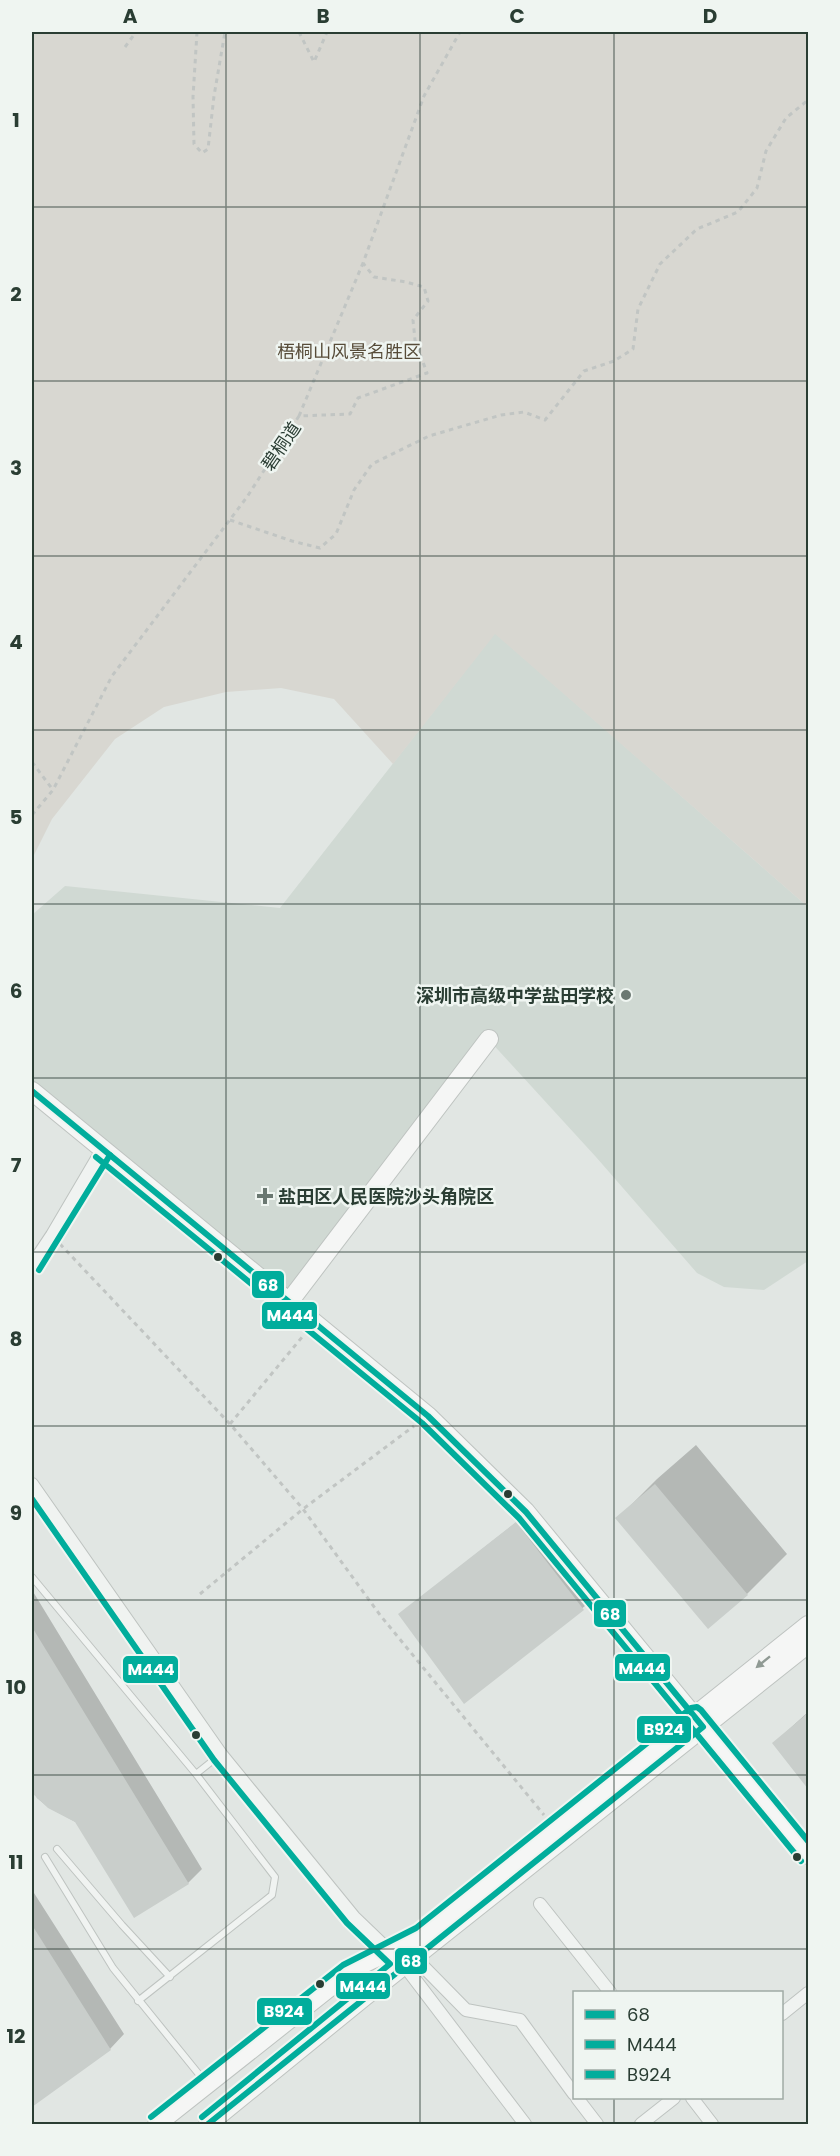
<svg xmlns="http://www.w3.org/2000/svg" width="840" height="2156" viewBox="0 0 840 2156" font-family="Poppins,'Noto Sans SC',sans-serif">
<style>
.built{fill:#d0d9d3}
.green{fill:#d8d7d1}
.shadow{fill:#0003}
.building{fill:#c9cecb}
.lines{fill:none;stroke-linecap:round;stroke-linejoin:round}
.lane-casing{stroke:#bec3c0;stroke-width:8}
.street-casing{stroke:#bec3c0;stroke-width:14}
.secondary-casing{stroke:#bec3c0;stroke-width:20}
.path{stroke:#c1c5c3;stroke-width:3;stroke-dasharray:4.5 4.5;stroke-linecap:butt}
.lane{stroke:#f0f3f1;stroke-width:6}
.street{stroke:#f0f3f1;stroke-width:12}
.secondary{stroke:#f5f6f5;stroke-width:18}
.bus-1-casing{stroke:#eff5f1;stroke-width:10}
.bus-2-casing{stroke:#eff5f1;stroke-width:10}
.bus-3-casing{stroke:#eff5f1;stroke-width:10}
.bus-1{stroke:#01ad9c;stroke-width:6}
.bus-2{stroke:#01ad9c;stroke-width:6}
.bus-3{stroke:#01ad9c;stroke-width:6}
.oneway{fill:#909a94}
.grid{fill:none;stroke:#2a3d33;stroke-width:1.5;stroke-opacity:0.55}
.poi-dot{fill:#6a7871;stroke:#eff5f1;stroke-width:2}
.bus-dot{fill:#2a3d33;stroke:#eff5f1;stroke-width:2}
.labels{text-anchor:middle;dominant-baseline:central;stroke-width:5;stroke-linejoin:round;paint-order:stroke}
.park-label{font-size:18px;fill:#574c39;stroke:#eff5f1}
.street-label{font-size:18px;fill:#2a3d33;stroke:#eff5f1}
.poi-label{font-size:18px;font-weight:bold;fill:#2a3d33;stroke:#eff5f1;text-anchor:end}
.line-badge{stroke:#eff5f1;stroke-width:2}
.badge-label{font-size:16px;text-anchor:middle;font-weight:bold;fill:#fff}
.neatline{fill:none;stroke:#2a3d33;stroke-width:2}
.grid-label{font-size:20px;text-anchor:middle;font-weight:bold;fill:#2a3d33}
</style>
<rect width="100%" height="100%" fill="#e1e6e3"/>
<path class="built" d="M495,633L808,907V1261L764,1290L724,1287L697,1273L596,1157L489,1040L289,1302L32,1090V915L65,886L280,908Z"/>
<path class="green" d="M32,32H808V907L495,634L393,764L334,699L281,688L226,692L164,707L115,739L52,819L32,859Z"/>
<path class="shadow" d="M696,1445L787,1554L747,1594L708,1627L617,1519L657,1479Z
M523,1517L590,1602L465,1702L400,1614Z
M32,1590L202,1869L188,1883L48,1807L37,1798L32,1789Z
M808,1712V1787L774,1743Z
M34,1893L124,2034L110,2049L32,2105V1894Z"/>
<path class="building" d="M655,1484L748,1595L708,1629L615,1518Z
M516,1522L584,1610L464,1704L398,1614Z
M32,1627L189,1884L134,1918L75,1822L48,1808L32,1793Z
M808,1713V1789L772,1743Z
M32,1925L111,2050L32,2107Z"/>
<g class="lines">
<g class="lane-casing">
<path id="lane" d="M32,1577L196,1774L275,1877L272,1895L138,2001
M196,1774L221,1754
M57,1849L122,1925L170,1977
M45,1857L113,1968L206,2083"/>
</g>
<g class="street-casing">
<path id="street" d="M32,1265L52,1235L102,1150
M32,1484L221,1754L354,1917L404,1965L525,2124
M540,1904L610,1992
M410,1953L466,2010L520,2020L574,2094
M782,2014L808,1993
M577,2098L597,2124
M692,2098L712,2124
M641,2124L674,2098"/>
</g>
<g class="secondary-casing">
<path id="secondary" d="M32,1091L428,1416L526,1512L808,1855
M289,1302L489,1039
M157,2124L349,1972C372,1957 398,1951 421,1935L808,1625
M208,2124L364,1997L808,1644"/>
</g>
<path class="path" d="M197,32L193,97L194,144L202,153L208,149L214,96L225,32
M299,32L314,62L327,32
M125,47L136,32
M299,416L363,263
M230,520L292,541L320,548L336,534L354,490L372,464L429,436L501,415L524,412L545,420L584,371L614,361L633,349L638,309L660,264L697,229L738,212L757,188L766,151L786,118L808,100
M32,762L53,790
M32,815L53,790L112,676L247,497L299,416L350,414L358,398L427,373L415,340L413,320L428,301L424,287L406,282L374,277L363,263L424,96L460,32
M60,1244L230,1424L303,1509L380,1615L544,1815
M230,1424L303,1336
M200,1594L303,1509L414,1426"/>
<use href="#lane" class="lane"/>
<use href="#street" class="street"/>
<use href="#secondary" class="secondary"/>
<g class="bus-1-casing">
<path id="bus-1" d="M32,1091L428,1416L526,1512L703,1727L208,2124"/>
</g>
<g class="bus-2-casing">
<path id="bus-2" d="M96,1157L422,1423L519,1518L801,1861
M39,1270L110,1155
M32,1499L214,1760L347,1923L390,1964L202,2117"/>
</g>
<g class="bus-3-casing">
<path id="bus-3" d="M151,2117L343,1965L416,1928L691,1708L697,1707L701,1710L808,1841"/>
</g>
<use href="#bus-1" class="bus-1"/>
<use href="#bus-2" class="bus-2"/>
<use href="#bus-3" class="bus-3"/>
</g>
<defs><path id="oneway-solid" d="M-6-.8H1V-3.2L6.5 0L1 3.2V.8H-6Z" transform="scale(1.5)"/></defs>
<use class="oneway" href="#oneway-solid" transform="translate(763 1662) rotate(141)"/>
<path class="grid" d="M226,32V2124M420,32V2124M614,32V1992M32,207H808M32,381H808M32,556H808M32,730H808M32,904H808M32,1078H808M32,1252H808M32,1426H808M32,1600H808M32,1775H808M32,1949H808M614,2098V2124"/>
<g class="poi-dot">
<circle cx="626" cy="995" r="6"/>
<path d="M262 1187h6v6h6v6h-6v6h-6v-6h-6v-6h6z"/>
</g>
<g class="bus-dot">
<circle cx="218" cy="1257" r="5"/>
<circle cx="508" cy="1494" r="5"/>
<circle cx="196" cy="1735" r="5"/>
<circle cx="797" cy="1857" r="5"/>
<circle cx="320" cy="1984" r="5"/>
</g>
<g class="labels">
<g class="park-label">
<text x="349" y="351">梧桐山风景名胜区</text>
</g>
<g class="street-label">
<text transform="translate(281 446) rotate(-56)">碧桐道</text>
</g>
<g class="poi-label">
<text x="614" y="995">深圳市高级中学盐田学校</text>
<text x="278" y="1196" text-anchor="start">盐田区人民医院沙头角院区</text>
</g>
</g>
<g class="line-badge">
<rect x="251" y="1270" width="34" height="29" rx="6" fill="#01ad9c"/>
<rect x="261" y="1301" width="57" height="29" rx="6" fill="#01ad9c"/>
<rect x="593" y="1599" width="34" height="29" rx="6" fill="#01ad9c"/>
<rect x="614" y="1653" width="57" height="29" rx="6" fill="#01ad9c"/>
<rect x="122" y="1655" width="57" height="29" rx="6" fill="#01ad9c"/>
<rect x="636" y="1715" width="56" height="29" rx="6" fill="#01ad9c"/>
<rect x="394" y="1947" width="34" height="28" rx="6" fill="#01ad9c"/>
<rect x="335" y="1972" width="56" height="28" rx="6" fill="#01ad9c"/>
<rect x="256" y="1997" width="57" height="29" rx="6" fill="#01ad9c"/>
</g>
<g class="badge-label">
<text x="268" y="1291">68</text>
<text x="290" y="1321">M444</text>
<text x="610" y="1620">68</text>
<text x="642" y="1674">M444</text>
<text x="151" y="1675">M444</text>
<text x="664" y="1735">B924</text>
<text x="411" y="1967">68</text>
<text x="363" y="1992">M444</text>
<text x="284" y="2017">B924</text>
</g>
<rect width="840" height="2156" fill="none" stroke="#eff5f1" stroke-width="66"/>
<rect x="573" y="1991" width="210" height="108" fill="#eff5f1" stroke="#a0aba5" stroke-width="1.5"/>
<rect x="585" y="2010" width="30" height="9" fill="#01ad9c" stroke="#a0aba5" stroke-width="1.5"/>
<text x="627" y="2021" font-size="18" fill="#2a3d33">68</text>
<rect x="585" y="2040" width="30" height="9" fill="#01ad9c" stroke="#a0aba5" stroke-width="1.5"/>
<text x="627" y="2051" font-size="18" fill="#2a3d33">M444</text>
<rect x="585" y="2070" width="30" height="9" fill="#01ad9c" stroke="#a0aba5" stroke-width="1.5"/>
<text x="627" y="2081" font-size="18" fill="#2a3d33">B924</text>
<rect x="33" y="33" width="774" height="2090" class="neatline"/>
<g class="grid-label">
<text x="130" y="23">A</text>
<text x="323" y="23">B</text>
<text x="517" y="23">C</text>
<text x="710" y="23">D</text>
<text x="16" y="127">1</text>
<text x="16" y="301">2</text>
<text x="16" y="475">3</text>
<text x="16" y="649">4</text>
<text x="16" y="824">5</text>
<text x="16" y="998">6</text>
<text x="16" y="1172">7</text>
<text x="16" y="1346">8</text>
<text x="16" y="1520">9</text>
<text x="16" y="1694">10</text>
<text x="16" y="1869">11</text>
<text x="16" y="2043">12</text>
</g>
</svg>
